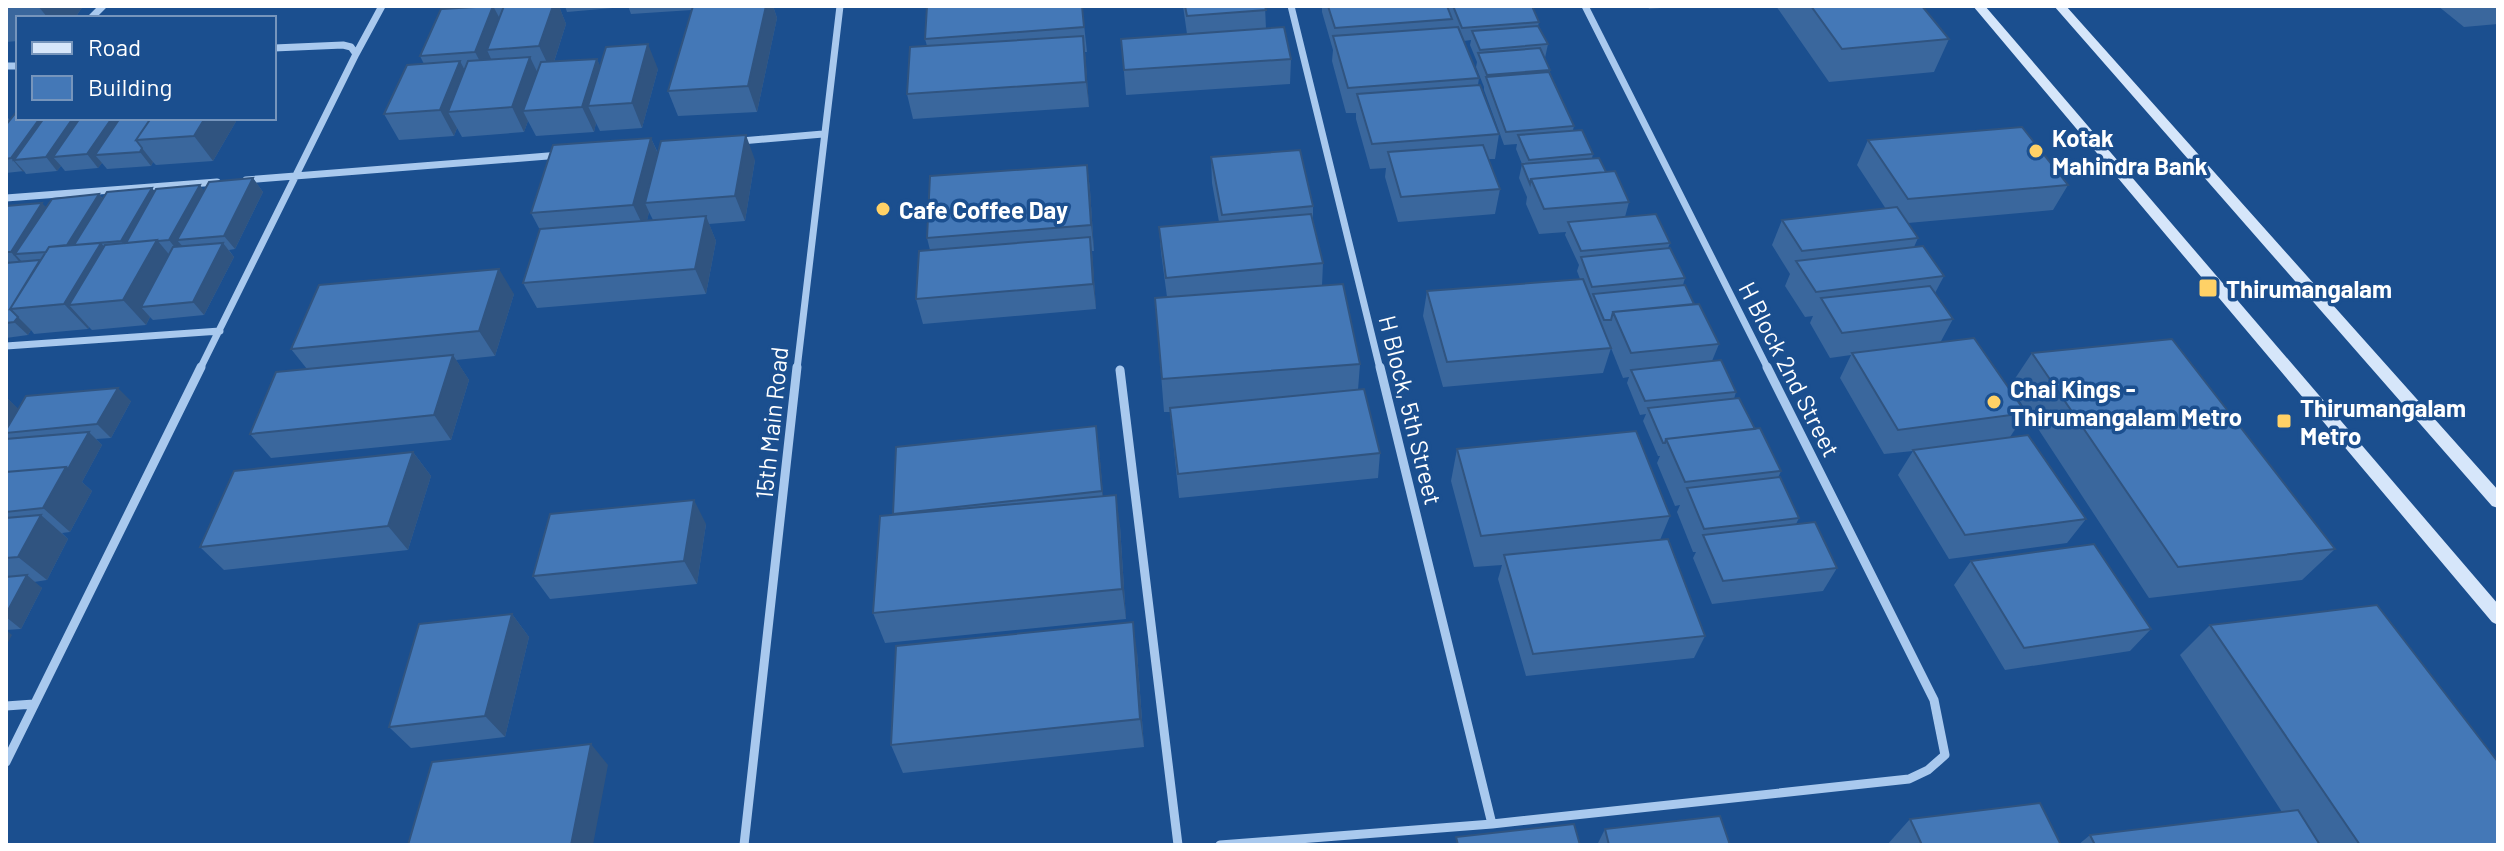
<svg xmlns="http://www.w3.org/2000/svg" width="2504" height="851" viewBox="0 0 2504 851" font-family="Barlow,sans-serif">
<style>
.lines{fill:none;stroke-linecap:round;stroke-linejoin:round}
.minor-far1{stroke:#a9c9ee;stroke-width:7}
.minor{stroke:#a9c9ee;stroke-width:9}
.secondary{fill:#d6e6fa;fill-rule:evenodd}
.wall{fill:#3a679d;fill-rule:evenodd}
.shaded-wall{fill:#305480}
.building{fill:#4478b7;stroke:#305480;stroke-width:2}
.poi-dot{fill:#ffd166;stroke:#1b4f8f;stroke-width:3}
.labels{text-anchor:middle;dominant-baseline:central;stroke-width:7;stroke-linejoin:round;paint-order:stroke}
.poi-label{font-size:24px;font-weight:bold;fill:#fff;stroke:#1b4f8f;text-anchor:start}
.street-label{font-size:24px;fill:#fff;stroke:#1b4f8f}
</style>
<rect width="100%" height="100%" fill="#1b4f8f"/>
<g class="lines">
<path class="minor-far1" d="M1291,6L1380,369
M1585,6L1768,369
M91,18L103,6
M356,54L382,6
M6,66H18
M741,141L823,134
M246,180L560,155
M6,198L217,182
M6,346L220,331
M200,369L356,54L351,47L343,45L274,48
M797,369L840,6"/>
<path class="minor" d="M1380,367L1492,824
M1120,370L1178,845
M6,706L34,704
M6,762L201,367
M744,845L797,367
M1220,845L1492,824L1909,779L1928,770L1945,755L1934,700L1767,367"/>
<path class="secondary" d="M1973,6H1985L2498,604V625L2492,622Z
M2054,6H2066L2498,490V508L2492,506Z"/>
</g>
<path class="wall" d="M6,6H83L75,18H18V41L6,42Z
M467,6H559L566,24L554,62L597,59L600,67L658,69L642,128L600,131L596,123L594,132L536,136L528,121L524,132L462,137L457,128L454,136L399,140L384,114L424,64L420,56L467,7Z
M565,6H625L624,7L567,12Z
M628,6H773L777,18L757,112L678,116L668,91L692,10L631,14Z
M1082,6L1087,52H1085L1089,107L913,119L907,94L927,46L925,39Z
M1183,6H1265L1266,29L1291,59L1290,84L1126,95L1121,39L1187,34Z
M1322,6H1532L1539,22L1538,26L1548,44L1545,58L1550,70V73L1574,126L1573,130L1593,154L1592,158L1606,172L1629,202L1625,217L1670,243L1668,248L1685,278L1683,285L1719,344L1712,361L1736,392L1734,399L1781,471L1778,478L1799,518L1796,524L1837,568L1823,591L1712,604L1693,558L1696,552H1693L1677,512L1680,505L1675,506L1657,463L1660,456H1658L1643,421L1646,414L1640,415L1627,383L1629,377L1623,378L1611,348L1603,373L1443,387L1423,316L1427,291L1580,279L1577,271L1579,265L1565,235L1566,232L1539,234L1526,204L1527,197L1519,178L1522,164L1516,149L1517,144L1504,145L1484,90V87L1476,67L1477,62L1470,45L1471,40L1464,41L1479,78L1478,85L1499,134L1495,159H1489L1500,189L1495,214L1398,222L1385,177L1386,168L1370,169L1356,119V113H1346L1332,61L1333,50L1322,12Z
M1648,6H1687L1649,9Z
M1776,6H1922L1949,39L1934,72L1829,82Z
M2438,6H2498V24L2464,27Z
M6,116L10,120L18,118H238L213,161L156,165L153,162L151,166L107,169L102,163L98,168L65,171L61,166L57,171L26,174L24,171L6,173Z
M651,138L658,153L755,160L745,221L709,224L716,241L706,294L537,308L523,283L540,230L531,213ZM649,212L653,220H647Z
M1868,140L2068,185L2053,210L1908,223L1918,238L1914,247L1944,276L1935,293L1953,319L1940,343L2026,413L2010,437L2086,519L2067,543L1949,559L1898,475L1913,451L1884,454L1840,378L1851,355L1830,358L1810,323L1813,316L1805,317L1785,286L1790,274L1772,245L1782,220L1886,209L1857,165Z
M1211,157L1313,206V220L1323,263L1322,286L1360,364L1358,390L1380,453L1378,478L1179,498L1170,412H1164L1155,298L1167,297L1161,252L1159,227L1219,222L1212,183Z
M1087,165L1090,190L1094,251H1092L1096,309L923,324L916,299L930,250L927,238Z
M253,178L263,192L235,249L229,250L234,257L204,315L153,320L150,317L146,325L92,330L89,327L88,329L34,334L31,330L28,335L6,338V206L46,207L99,194L103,199L152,188L155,192L204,191Z
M514,294L495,356L456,360L469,380L451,440L271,458L250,434L307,369L291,349Z
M2032,353L2335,549L2302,580L2149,598L2010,386Z
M6,397L18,409L131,401L111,438L96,439L102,445L82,482L92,491L70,532L62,533L68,539L47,580L34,582L42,588L21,629L6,630Z
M1457,449L1670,516L1660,540L1705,636L1694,658L1526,676L1498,579L1502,565L1474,567L1451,481Z
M1099,450L1103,496L1120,526L1126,619L885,643L873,613L893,515Z
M413,452L431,476L408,550L224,570L200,547Z
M706,524L697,584L550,599L533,576Z
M1971,561L2151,629L2130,651L2005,670L1954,585Z
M512,614L529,637L505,737L411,748L389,727Z
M2210,625L2498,845H2078L2090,835L2282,812L2180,655Z
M1137,652L1144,747L903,773L891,745Z
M1910,819L2061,845H1887Z
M1605,829L1730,845H1597Z"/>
<path class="shaded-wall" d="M38,6H83L75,18H48Z
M493,6L506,30L487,50L493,63L488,77L475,52Z
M548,6H559L566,24L551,71L539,46Z
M766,6H773L777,18L757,112L748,86Z
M1083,36L1086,61L1089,107L1086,82Z
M648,44L658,69L642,128L632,103Z
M530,57L542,82L523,111L528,121L524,132L512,107Z
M597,59L608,84L588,106L596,123L594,132L582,107Z
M460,61L473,86L448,112L457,128L454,136L440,110Z
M40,118H56L14,160L24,171L23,172L11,158Z
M73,118H88L53,157L61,166L57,171L46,157Z
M112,118H130L95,155L102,163L98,168L87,154Z
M205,118H238L213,161L194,136Z
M746,135L755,160L745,221L735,196Z
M651,138L662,163L645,203L649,212L645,230L633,205Z
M142,148L153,162L151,166L140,152Z
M1087,165L1090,190L1094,251L1091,225Z
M253,178L263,192L235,249L224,236Z
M200,185L210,199L177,240L184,248L180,254L169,240Z
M152,188L163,202L133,255L121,241Z
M99,194L110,208L74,245L64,250Z
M42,203L55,216L15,254L24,264L23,266L11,252Z
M706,216L716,241L706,294L695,269Z
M1090,237L1093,262L1096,309L1093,284Z
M157,240L178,265L141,307L150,317L146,325L123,300Z
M101,243L123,268L69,305L89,327L88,329L64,304Z
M223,243L234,257L204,315L193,302Z
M499,269L514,294L495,356L479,331Z
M18,317L31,330L28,335L14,322Z
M453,355L469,380L451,440L434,415Z
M118,388L131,401L111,438L97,424Z
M6,397L26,416L6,433Z
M1096,426L1099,450L1105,515L1102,491Z
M89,432L102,445L82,482L92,491L70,532L43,508L66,467Z
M413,452L431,476L408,550L388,526Z
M1116,495L1120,526L1126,619L1122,589Z
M694,500L706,524L697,584L684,561Z
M41,515L68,539L47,580L18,557Z
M27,575L42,588L21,629L6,617V614Z
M512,614L529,637L505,737L485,716Z
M1133,622L1137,652L1144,747L1140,719Z
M6,630L12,635L6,646Z
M591,744L608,765L593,845H571Z"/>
<path class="building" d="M493,6L475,52L420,56L441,9Z
M504,6H553L539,46L487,50Z
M693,6H766L748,86L668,91Z
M927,6H1082L1084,27L925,39Z
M1185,6H1265L1266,10L1187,16Z
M1328,6H1447L1452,19L1335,28Z
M1453,6H1532L1539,22L1462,28Z
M1811,6H1922L1949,39L1842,49Z
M1538,26L1548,44L1480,50L1472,31Z
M1284,27L1291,59L1124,70L1121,39Z
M1458,27L1479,78L1348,88L1333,36Z
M1083,36L1086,82L907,94L910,47Z
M648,44L632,103L588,106L606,47Z
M1540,48L1550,70L1487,75L1478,53Z
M530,57L512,107L448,112L468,61Z
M597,59L582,107L523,111L541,62Z
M460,61L440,110L384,114L407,65Z
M1549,72L1574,126L1506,132L1486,77Z
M1480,85L1499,134L1372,144L1357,94Z
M18,110V118H40L11,158L6,159V125Z
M44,118H73L46,157L14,160Z
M80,118H112L87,154L53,157Z
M120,118H151L136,140L142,148L140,152L95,155Z
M151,118H205L194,136L136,140Z
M2022,127L2068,185L1908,199L1868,140Z
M1582,130L1593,154L1529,160L1518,135Z
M746,135L735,196L645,203L661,141Z
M651,138L633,205L531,213L553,145Z
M1483,145L1500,189L1401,197L1388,152Z
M1300,150L1313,206L1222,215L1211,157Z
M1599,158L1606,172L1531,179L1530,184L1522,164Z
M1087,165L1091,225L927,238L930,176Z
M1615,171L1629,202L1544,209L1531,179Z
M253,178L224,236L177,240L209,182Z
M200,185L169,240L158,241L157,240L126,243L156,189Z
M152,188L121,241L74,245L107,192Z
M99,194L67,245L49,247L46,252L15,254L52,199Z
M42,203L11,252H6V206Z
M1897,207L1918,238L1802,251L1782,220Z
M1311,214L1323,263L1166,278L1159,227Z
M1656,214L1670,243L1581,251L1568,222Z
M706,216L695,269L523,283L540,229Z
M1090,237L1093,284L916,299L919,251Z
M157,240L123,300L69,305L105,245Z
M101,243L64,304L10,309L49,247Z
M223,243L193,302L141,307L173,247Z
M1923,246L1944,276L1816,292L1796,261Z
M1670,248L1685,278L1592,287L1581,257Z
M40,260L10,309L18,317L14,322L6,323V263Z
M499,269L479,331L291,349L319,285Z
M1583,279L1611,348L1447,362L1427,291Z
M1343,284L1360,364L1162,379L1155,298Z
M1685,285L1694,304L1613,312L1611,320H1604L1593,294Z
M1930,286L1953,319L1842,333L1821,298Z
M1699,304L1719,344L1631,353L1613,312Z
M1974,338L2026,413L1898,430L1852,353Z
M2172,339L2335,549L2178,567L2032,353Z
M453,355L434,415L250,434L276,372Z
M1721,360L1736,392L1645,401L1631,370Z
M118,388L97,424L6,433V430L26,396Z
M1364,389L1380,453L1178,474L1170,408Z
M1739,398L1755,429L1666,439L1665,443H1663L1648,408Z
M1096,426L1102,491L893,514L896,447Z
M1760,428L1781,471L1685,482L1666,439Z
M1636,431L1670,516L1481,536L1457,449Z
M89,432L68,469L66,467L6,472V439Z
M2028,435L2086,519L1965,535L1913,450Z
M413,452L388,526L200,547L234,471Z
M66,467L43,508L6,512V472Z
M1780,477L1799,518L1704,529L1687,488Z
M1116,495L1122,589L873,613L880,516Z
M694,500L684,561L533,576L550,514Z
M41,515L18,557L6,558V518Z
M1815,522L1837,568L1723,581L1703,535Z
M1668,539L1705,636L1533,654L1504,555Z
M2094,544L2151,629L2024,648L1971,561Z
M27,575L6,614V577Z
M2377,605L2498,762V845H2360L2210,625Z
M512,614L485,716L389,727L419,624Z
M1133,622L1140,719L891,745L896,646Z
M591,744L571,845H408L432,762Z
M2040,803L2061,845H1922L1910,819Z
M2298,810L2320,845H2095L2090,835Z
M1720,816L1730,845H1609L1605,829Z
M1574,824L1580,845H1458L1456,837Z"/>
<g class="poi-dot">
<circle cx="2036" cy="151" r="8"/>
<circle cx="883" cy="209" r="8"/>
<rect x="2198" y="278" width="20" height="20" rx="4"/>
<circle cx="1994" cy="402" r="8"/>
<rect x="2276" y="413" width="16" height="16" rx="4"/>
</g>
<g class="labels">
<g class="poi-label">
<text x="2052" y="137">Kotak<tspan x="2052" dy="28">Mahindra Bank</tspan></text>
<text x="899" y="209">Cafe Coffee Day</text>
<text x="2226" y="288">Thirumangalam</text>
<text x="2010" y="388">Chai Kings -<tspan x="2010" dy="28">Thirumangalam Metro</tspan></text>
<text x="2300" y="407">Thirumangalam<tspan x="2300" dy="28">Metro</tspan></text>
</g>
<g class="street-label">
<text transform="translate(1790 369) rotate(63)">H Block 2nd Street</text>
<text transform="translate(1411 410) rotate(76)">H Block, 5th Street</text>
<text transform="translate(771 423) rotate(-84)">15th Main Road</text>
</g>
</g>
<rect width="2504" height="851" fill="none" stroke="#ffffff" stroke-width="16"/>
<rect x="16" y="16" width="260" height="104" fill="#1b4f8f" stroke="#7695bc" stroke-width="2"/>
<rect x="32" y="42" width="40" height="12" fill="#d6e6fa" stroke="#7695bc" stroke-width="2"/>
<text x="88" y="56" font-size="24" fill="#ffffff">Road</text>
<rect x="32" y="76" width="40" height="24" fill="#4478b7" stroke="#7695bc" stroke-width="2"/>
<text x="88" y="96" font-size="24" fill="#ffffff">Building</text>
</svg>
